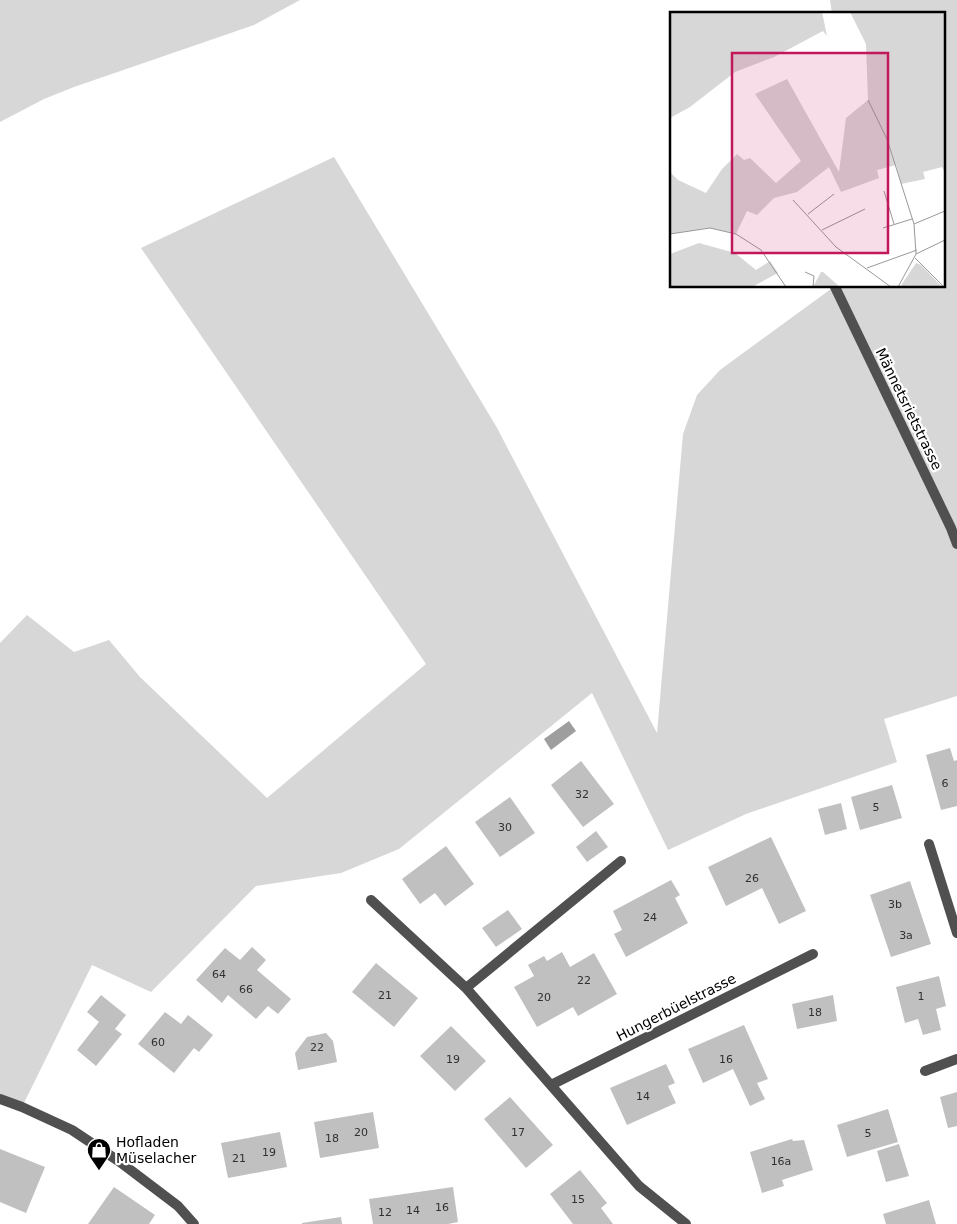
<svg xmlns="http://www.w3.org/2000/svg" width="957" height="1224" viewBox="0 0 957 1224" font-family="'DejaVu Sans',sans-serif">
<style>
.green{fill:#d7d7d7}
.water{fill:#9e9e9e}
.building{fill:#c0c0c0}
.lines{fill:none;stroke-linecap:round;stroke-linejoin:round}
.minor{stroke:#505050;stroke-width:10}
.tertiary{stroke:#505050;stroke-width:10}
.labels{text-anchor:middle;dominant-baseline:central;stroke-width:4.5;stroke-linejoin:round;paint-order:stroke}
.number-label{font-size:11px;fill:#303030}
.street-label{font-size:14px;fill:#000;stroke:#fff}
.poi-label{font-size:14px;fill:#000;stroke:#fff;text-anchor:start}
.inset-road{fill:none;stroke:#999;stroke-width:1}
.view{fill:#c2185b;fill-opacity:0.15;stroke:#c2185b;stroke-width:2.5}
.inset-edge{fill:none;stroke:#000;stroke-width:2.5}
</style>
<rect width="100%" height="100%" fill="#fff"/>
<path class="green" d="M0,0H300L254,25L74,87L44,99L0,122Z
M830,0H957V696L884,719L897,762L746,814L668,850L592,693L399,849L341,873L256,886L151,992L92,965L22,1107L0,1099V643L27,615L74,652L109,640L140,677L267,798L426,664L141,248L334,157L496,426L657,733L683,434L697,395L720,370L835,286H943V14H832Z"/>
<path class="water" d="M569,721L576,731L551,750L544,739Z"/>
<path class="building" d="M950,748L954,761L957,760V806L941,810L926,755Z
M581,761L614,804L583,827L551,785Z
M892,785L902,818L860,830L851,797Z
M510,797L535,833L500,857L475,822Z
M841,803L847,829L825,835L818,809Z
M596,831L608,847L587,862L576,847Z
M771,837L806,911L779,924L762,888L726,906L708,867Z
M446,846L474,884L445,906L435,893L420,904L402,879Z
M671,880L680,895L675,898L688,923L626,957L614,934L622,930L613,911Z
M910,881L931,944L891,957L870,895Z
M508,910L522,929L496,947L482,928Z
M252,947L266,960L257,970L291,999L278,1014L268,1006L256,1019L228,995L222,1003L196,980L225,948L240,960Z
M562,952L570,967L594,953L617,994L578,1016L573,1007L537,1027L514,987L534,976L528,965L544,956L547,961Z
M376,963L418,998L394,1027L352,992Z
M939,976L946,1006L936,1009L941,1030L923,1035L918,1019L905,1023L896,987Z
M101,995L126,1015L115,1029L122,1034L96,1066L77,1050L99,1022L87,1012Z
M833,995L837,1021L797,1029L792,1004Z
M165,1012L181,1024L188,1015L213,1035L199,1052L194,1048L174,1073L138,1044Z
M744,1025L768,1079L757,1083L765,1099L750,1106L733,1069L703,1083L688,1049Z
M451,1026L486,1061L455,1091L420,1056Z
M326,1033L333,1041L337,1062L298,1070L295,1053L307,1037Z
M666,1064L675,1083L668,1086L676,1103L627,1125L610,1088Z
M957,1092V1126L948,1128L940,1097Z
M510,1097L553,1145L526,1168L484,1119Z
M888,1109L898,1142L847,1157L837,1125Z
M373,1112L379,1148L320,1158L314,1122Z
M280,1132L287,1167L228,1178L221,1143Z
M792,1139L793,1141L804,1140L813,1170L782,1180L784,1186L762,1193L750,1152Z
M899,1144L909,1176L886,1182L877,1151Z
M0,1149L45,1167L26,1213L0,1202Z
M580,1170L607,1203L601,1208L613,1224H573L550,1194Z
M114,1187L155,1215L149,1224H88Z
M453,1187L458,1222L448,1224H373L369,1199Z
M929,1200L936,1224H886L883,1214Z
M341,1217L342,1224H302V1223Z"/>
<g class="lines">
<path class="minor" d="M835,287L951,528L957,544
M929,844L957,933
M371,900L466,988L639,1186L686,1224
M466,988L621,861
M925,1071L957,1059
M551,1085L813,954"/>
<path class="tertiary" d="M0,1099L22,1107L72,1130L120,1162L178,1206L194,1224"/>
</g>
<defs>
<g id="shop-pin" transform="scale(1.25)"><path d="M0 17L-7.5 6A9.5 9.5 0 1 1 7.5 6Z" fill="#000" stroke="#fff"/><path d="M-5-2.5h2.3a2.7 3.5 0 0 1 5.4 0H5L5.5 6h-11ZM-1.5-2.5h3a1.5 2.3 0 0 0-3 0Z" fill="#fff"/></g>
</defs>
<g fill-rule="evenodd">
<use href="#shop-pin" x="99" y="1150"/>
</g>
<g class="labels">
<g class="number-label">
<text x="945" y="783">6</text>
<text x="582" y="794">32</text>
<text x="876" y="807">5</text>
<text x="505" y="827">30</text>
<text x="752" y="878">26</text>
<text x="895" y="904">3b</text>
<text x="650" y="917">24</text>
<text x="906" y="935">3a</text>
<text x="219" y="974">64</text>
<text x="584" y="980">22</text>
<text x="246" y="989">66</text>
<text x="385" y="995">21</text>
<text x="921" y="996">1</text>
<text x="544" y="997">20</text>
<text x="815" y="1012">18</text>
<text x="158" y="1042">60</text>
<text x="317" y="1047">22</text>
<text x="453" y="1059">19</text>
<text x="726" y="1059">16</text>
<text x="643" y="1096">14</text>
<text x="361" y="1132">20</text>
<text x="518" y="1132">17</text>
<text x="868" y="1133">5</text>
<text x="332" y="1138">18</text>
<text x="269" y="1152">19</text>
<text x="239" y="1158">21</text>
<text x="781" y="1161">16a</text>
<text x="578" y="1199">15</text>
<text x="442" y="1207">16</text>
<text x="413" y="1210">14</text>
<text x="385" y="1212">12</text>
</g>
<g class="street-label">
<text transform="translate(909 409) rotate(64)">Männetsrietstrasse</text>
<text transform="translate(676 1007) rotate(-27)">Hungerbüelstrasse</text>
</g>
<g class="poi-label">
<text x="116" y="1142">Hofladen<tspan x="116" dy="16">Müselacher</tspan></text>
</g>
</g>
<g transform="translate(670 12)">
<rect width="275" height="275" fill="#fff"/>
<path d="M0,0H152L157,24L153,19L104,45L65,60L20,95L0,106ZM180,0H275V160L272,155L253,160L255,167L231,172L226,153L207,158L209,166L171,180L159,155L127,180L104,186L87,203L77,199L66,222L40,216L0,222V160L8,168L36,181L52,157L67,142L74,148L80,146L106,171L131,149L85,82L117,67L169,160L176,106L198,88L196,32ZM29,231L65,241L86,258L100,249L108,261L82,275H0V242ZM246,251L251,253L272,275H230ZM151,260H153L170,275H143Z" fill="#d7d7d7"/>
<path class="inset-road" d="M198,88L217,127L244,212L246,242L228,275M214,179L224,212M123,188L166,235L221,275M138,202L164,182M244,212L275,199M213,216L242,207M152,218L195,197M0,222L40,216L66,222L91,238L116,275M246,242L275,228M245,246L274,275M197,256L247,238M135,260L144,264L143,275"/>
<path class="view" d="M62,41H218V241H62Z"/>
<rect width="275" height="275" class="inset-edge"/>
</g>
</svg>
